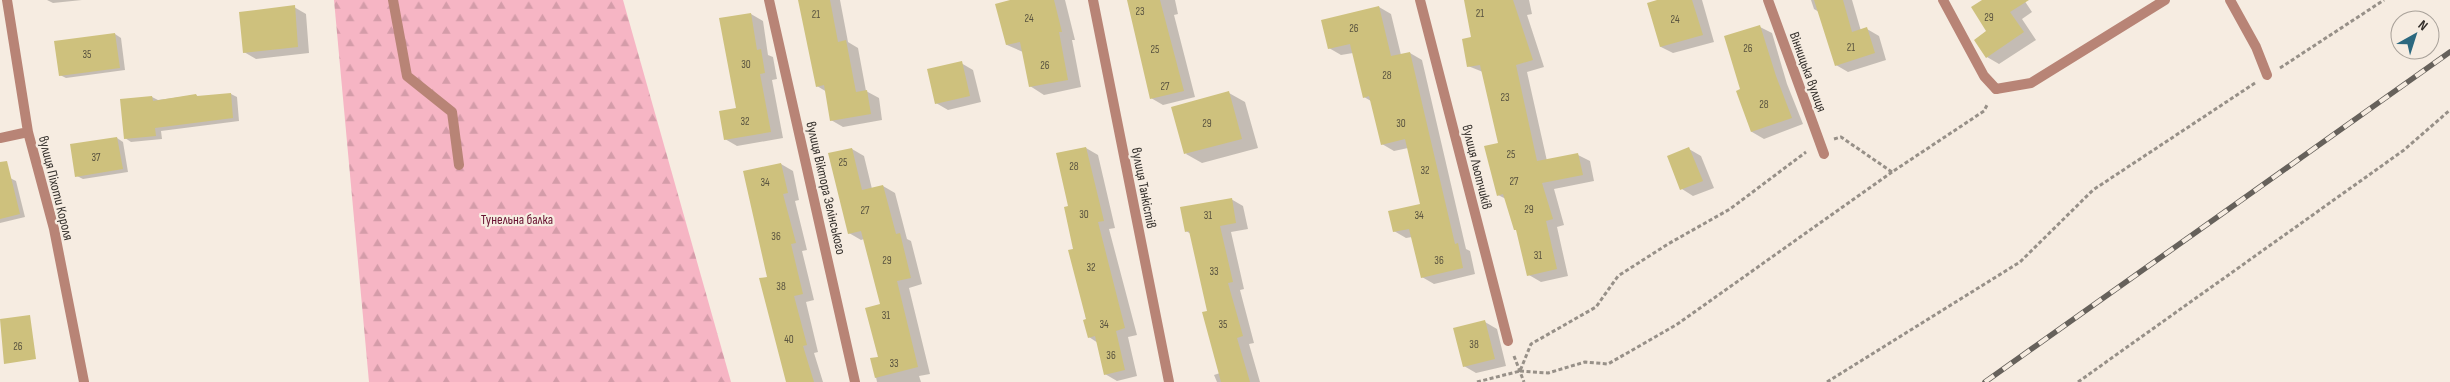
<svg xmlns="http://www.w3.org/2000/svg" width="2450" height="382" viewBox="0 0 2450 382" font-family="'Sofia Sans Condensed',sans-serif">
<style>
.forest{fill:url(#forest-firs)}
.shadow{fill:#0003}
.building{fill:#cec17d}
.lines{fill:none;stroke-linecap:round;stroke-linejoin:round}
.path{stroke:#979088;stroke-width:3;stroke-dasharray:4 2.5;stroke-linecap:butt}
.service{stroke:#b88476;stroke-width:10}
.minor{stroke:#b88476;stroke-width:10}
.rail-casing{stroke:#66615b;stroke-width:5.5}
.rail{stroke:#f6ece1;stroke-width:4;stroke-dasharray:11;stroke-linecap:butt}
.labels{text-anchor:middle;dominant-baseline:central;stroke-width:4.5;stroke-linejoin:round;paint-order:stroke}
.number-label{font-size:11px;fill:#5a5440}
.street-label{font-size:14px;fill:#34302c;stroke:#f6ece1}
.park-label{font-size:14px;fill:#681332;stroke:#f6ece1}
</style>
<defs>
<pattern id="forest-firs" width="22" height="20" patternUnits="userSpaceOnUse" patternTransform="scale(1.25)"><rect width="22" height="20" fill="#f6b5c4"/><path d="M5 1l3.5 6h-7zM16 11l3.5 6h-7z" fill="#d49ca9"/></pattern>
</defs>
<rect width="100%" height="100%" fill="#f6ece1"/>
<path class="forest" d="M334,0H623L731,382H369Z"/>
<path class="shadow" d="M47,0H82L53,3Z
M799,0H840L848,42L858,48L866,91L879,98L882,120L843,127L831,120L827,92L817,86Z
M1016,0H1065L1075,40H1072L1081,87L1044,95L1030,86L1023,52L1007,45Z
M1129,0H1175L1178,14L1174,15L1195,97L1163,105L1151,98Z
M1465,0H1529L1532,14L1527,15L1544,67L1527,72L1547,161L1578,155L1590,161L1594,181L1554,189L1564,225L1557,227L1568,276L1541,282L1529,275L1518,231L1515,229L1506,199L1498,195L1499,144L1483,72L1468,66L1473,38Z
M1662,0H1702L1714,42L1673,53L1661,47Z
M1811,0H1852L1861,31L1867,29L1879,36L1886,60L1848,72L1836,65L1819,12L1814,9Z
M1984,0H2024L2032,12L2022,19L2036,40L1999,64L1987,57L1988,31Z
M294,7L306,14L309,53L256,59L244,52Z
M1379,7L1391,14L1401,55L1410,53L1422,60L1466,249L1470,251L1475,274L1434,284L1422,277L1412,237L1406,238L1394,231L1421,205L1408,148L1394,151L1382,144L1371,101L1364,97L1353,53L1341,55L1329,48Z
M751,14L763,21L768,55L773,57L777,79L772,80L783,138L737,146L725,139L738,109Z
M1760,27L1772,33L1787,84L1803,124L1764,139L1752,132L1742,90Z
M115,34L121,38L125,70L66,78L60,75Z
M961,63L973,70L981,102L948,110L936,103Z
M1229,93L1245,102L1258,148L1202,163L1186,154Z
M231,94L237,97L239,121L161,131L162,139L131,142L125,138L152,97L158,100L196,95L199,97Z
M117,138L123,142L128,172L83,179L77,176Z
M1086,148L1098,155L1115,228L1109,229L1137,335L1128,337L1137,376L1117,381L1105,374L1098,343L1089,337L1075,250L1069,207Z
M852,149L864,156L872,189L883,186L895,193L907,239L911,241L922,284L909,288L930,374L919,376L921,382H877L872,359L879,357L881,305L864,239L861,240L849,233Z
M1689,149L1701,156L1714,188L1693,196L1682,189Z
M781,164L793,171L799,200L795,201L807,250L802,251L814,300L806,302L818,352L814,353L823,382H787L769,277Z
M10,178L16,181L25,217L0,223V180Z
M1231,199L1243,206L1248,229L1231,232L1244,289L1240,290L1254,343L1249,344L1260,382H1217L1214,375L1220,373L1208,312L1191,234L1186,231Z
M1485,322L1497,329L1506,366L1476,373L1464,366Z"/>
<path class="building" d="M798,0H830L838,42L846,40L856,92L867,90L871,114L830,121L824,85L816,87Z
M1010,0H1054L1062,32H1059L1068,80L1029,87L1020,42L1006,45L995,4Z
M1127,0H1160L1184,91L1150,99Z
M1464,0H1513L1533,60L1516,65L1537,161L1578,153L1583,175L1542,183L1553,219L1546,221L1557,269L1527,276L1516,230H1514L1503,194L1497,196L1484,146L1498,143L1480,65L1467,67L1462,39L1471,37Z
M1657,0H1692L1703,35L1660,47L1647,3Z
M1814,0H1843L1852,32L1867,27L1875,53L1835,66Z
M1982,0H2029L2010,12L2024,32L1986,58L1974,40L1986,31L1971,7Z
M295,5L298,47L243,53L239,12Z
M1379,6L1391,56L1410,52L1455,244L1458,243L1463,268L1421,278L1409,229L1393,232L1388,211L1420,204L1405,139L1381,145L1369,96L1363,98L1350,44L1328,49L1321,20Z
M751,13L757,50L761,49L765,73L760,74L771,132L724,140L719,111L736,108L719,18Z
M1760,25L1776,76L1792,118L1751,132L1736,91L1740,89L1724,36Z
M115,33L120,68L59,76L54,41Z
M962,61L970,96L935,104L927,69Z
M1229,91L1242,139L1184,154L1171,107Z
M231,93L233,118L155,128L156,136L124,139L120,99L152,96L153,101L196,94L197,96Z
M117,137L123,169L75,177L70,144Z
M1086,147L1104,221L1098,222L1125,328L1116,331L1125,370L1104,375L1095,336L1088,338L1083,320L1086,319L1068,250L1073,249L1064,207L1068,206L1056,153Z
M1689,147L1703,181L1680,190L1667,156Z
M852,148L862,190L883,185L896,234L900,233L911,278L897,281L918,367L875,378L870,358L878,357L865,308L880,304L861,231L848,234L828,153Z
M7,161L20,214L0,219V162Z
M781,163L788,193L783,194L796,243L791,244L803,294L794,296L807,345L803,346L814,382H786L759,278L767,277L743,171Z
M1232,198L1236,223L1220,226L1233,282L1228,283L1243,336L1237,338L1250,382H1221L1202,312L1207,311L1189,231L1185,232L1180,207Z
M30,315L36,359L4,364L0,319Z
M1485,320L1495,359L1463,367L1453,328Z"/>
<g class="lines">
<path class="path" d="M2280,68L2384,0
M1834,139L1841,137L1892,172L1984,111L1988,103
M1514,356L1524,382
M1520,371L1548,373L1585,362L1608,364L1676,325L1892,172
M1477,382L1520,371L1531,344L1596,307L1618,276L1668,244L1730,209L1806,152
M1827,382L2020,262L2093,190L2255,83
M2078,382L2404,150L2450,110"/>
<path class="service" d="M393,0L407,76L452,112L459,165
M2230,0L2256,47L2267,75
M1996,89L2031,83L2165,0"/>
<path class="minor" d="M7,0L28,132L54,229L84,382
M769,0L855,382
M1093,0L1169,382
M1420,0L1508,341
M1768,0L1824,154
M1943,0L1984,76L1996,89
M0,138L28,132"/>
<g class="rail-casing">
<path id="rail" d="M1985,382L2450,52"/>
</g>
<use href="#rail" class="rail"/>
</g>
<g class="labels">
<g class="number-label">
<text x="1140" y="11">23</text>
<text x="1480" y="13">21</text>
<text x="816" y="14">21</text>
<text x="1989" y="17">29</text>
<text x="1029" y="18">24</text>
<text x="1675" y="19">24</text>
<text x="1354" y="28">26</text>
<text x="1851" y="47">21</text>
<text x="1748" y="48">26</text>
<text x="1155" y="49">25</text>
<text x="87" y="54">35</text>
<text x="746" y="64">30</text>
<text x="1045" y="65">26</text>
<text x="1387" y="75">28</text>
<text x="1165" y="86">27</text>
<text x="1505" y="97">23</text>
<text x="1764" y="104">28</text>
<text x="745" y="121">32</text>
<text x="1207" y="123">29</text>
<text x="1401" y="123">30</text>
<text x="1511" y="154">25</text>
<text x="96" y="157">37</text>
<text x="843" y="162">25</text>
<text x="1074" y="166">28</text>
<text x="1425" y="170">32</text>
<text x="1514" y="181">27</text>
<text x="765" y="182">34</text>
<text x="1529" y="209">29</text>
<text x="865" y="210">27</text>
<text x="1084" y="214">30</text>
<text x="1208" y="215">31</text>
<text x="1419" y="215">34</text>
<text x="776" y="236">36</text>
<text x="1538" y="255">31</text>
<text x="887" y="260">29</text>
<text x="1439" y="260">36</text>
<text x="1091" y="267">32</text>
<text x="1214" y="271">33</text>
<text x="781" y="286">38</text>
<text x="886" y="315">31</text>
<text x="1104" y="324">34</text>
<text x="1223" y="324">35</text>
<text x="789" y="339">40</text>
<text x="1474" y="344">38</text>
<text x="18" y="346">26</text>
<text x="1111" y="355">36</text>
<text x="894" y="363">33</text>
</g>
<g class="street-label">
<text transform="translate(1808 72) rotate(70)">Вінницька вулиця</text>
<text transform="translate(1477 167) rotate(76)">вулиця Льотчиків</text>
<text transform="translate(56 188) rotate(76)">вулиця Піхоти Короля</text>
<text transform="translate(826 188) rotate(77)">вулиця Віктора Зелінського</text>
<text transform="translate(1144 188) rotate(79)">вулиця Танкістів</text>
</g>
<g class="park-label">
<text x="517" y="219">Тунельна балка</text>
</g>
</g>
<g transform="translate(2415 35) rotate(39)"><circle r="24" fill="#f6ece1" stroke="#a8a199"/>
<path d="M0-4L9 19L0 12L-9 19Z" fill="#2b687f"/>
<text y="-8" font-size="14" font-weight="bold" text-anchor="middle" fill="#34302c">N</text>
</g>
</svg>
